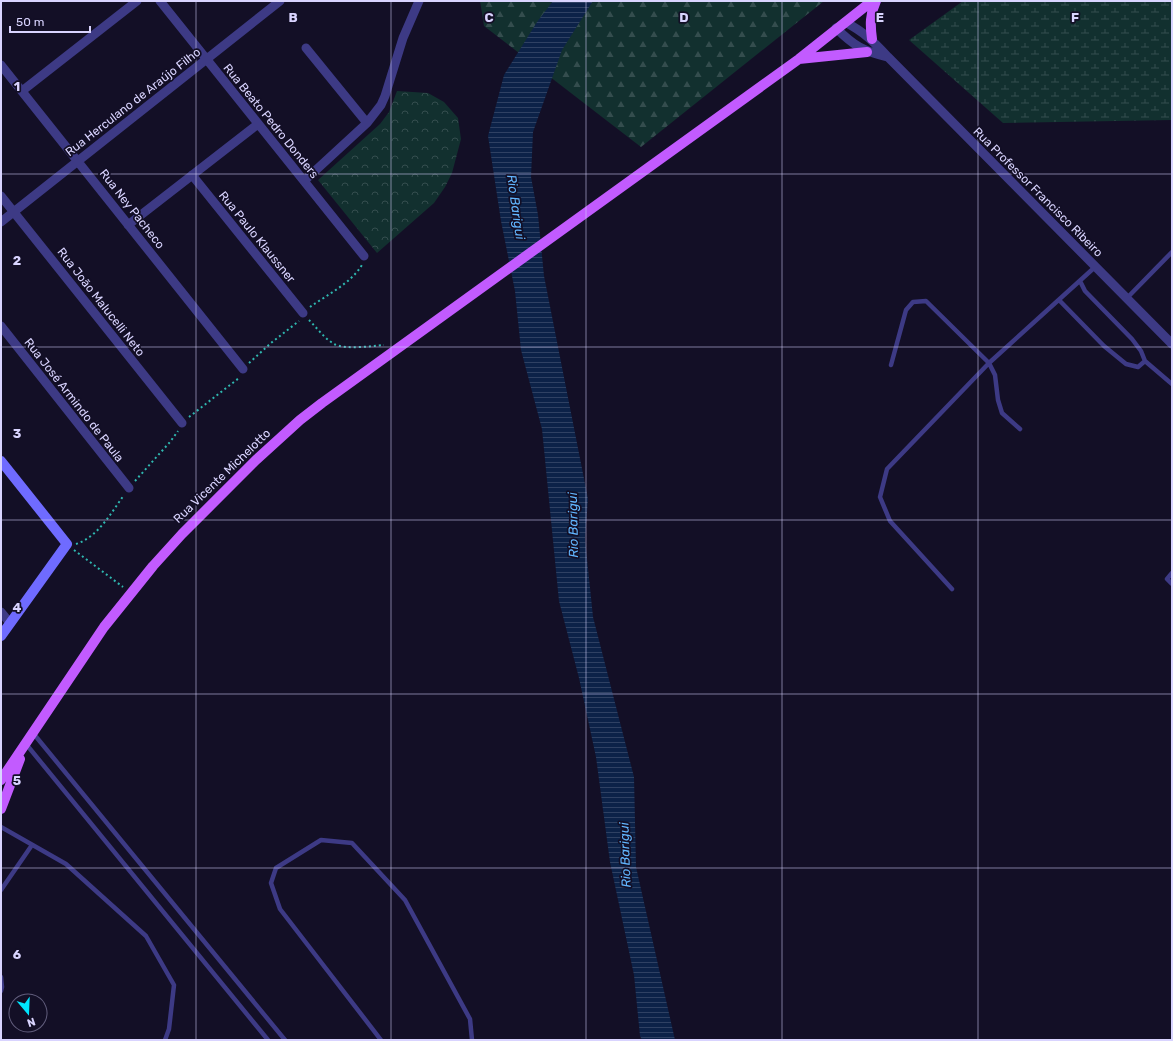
<svg xmlns="http://www.w3.org/2000/svg" width="1173" height="1041" viewBox="0 0 1173 1041" font-family="Rubik,sans-serif">
<style>
.forest{fill:url(#forest-firs)}
.wetland{fill:url(#wetland-marsh)}
.park{fill:url(#park-crowns)}
.water{fill:url(#water-rules)}
.lines{fill:none;stroke-linecap:round;stroke-linejoin:round}
.path{stroke:#2fb8b0;stroke-width:2;stroke-dasharray:2 3;stroke-linecap:butt}
.lane{stroke:#3d3a85;stroke-width:4.5}
.street{stroke:#3d3a85;stroke-width:9}
.secondary{stroke:#6f6bff;stroke-width:10}
.primary{stroke:#c25bff;stroke-width:10}
.grid{fill:none;stroke:#d9d4ff;stroke-width:1;stroke-opacity:0.55}
.labels{text-anchor:middle;dominant-baseline:central;stroke-width:3.5;stroke-linejoin:round;paint-order:stroke}
.street-label{font-size:12px;fill:#d9d4ff;stroke:#130f26}
.water-label{font-size:13px;font-style:italic;fill:#62b6ff;stroke:#130f26}
.grid-label{font-size:13px;text-anchor:middle;font-weight:bold;fill:#d9d4ff;stroke:#130f26;stroke-width:3.5;stroke-linejoin:round;paint-order:stroke}
</style>
<defs>
<pattern id="forest-firs" width="22" height="20" patternUnits="userSpaceOnUse"><rect width="22" height="20" fill="#12302f"/><path d="M5 1l3.5 6h-7zM16 11l3.5 6h-7z" fill="#344d4e"/></pattern>
<pattern id="wetland-marsh" width="20" height="14" patternUnits="userSpaceOnUse"><rect width="20" height="14" fill="#12302f"/><path d="M1 5h8M5 5V1M11 12h8M15 12V8" fill="none" stroke="#344d4e"/></pattern>
<pattern id="park-crowns" width="20" height="18" patternUnits="userSpaceOnUse"><rect width="20" height="18" fill="#12302f"/><path d="M2 6a3 3 0 1 1 6 0M12 15a3 3 0 1 1 6 0" fill="none" stroke="#344d4e"/></pattern>
<pattern id="water-rules" width="6" height="5" patternUnits="userSpaceOnUse"><rect width="6" height="5" fill="#0c2248"/><path d="M0 2.5h6" fill="none" stroke="#2f4163"/></pattern>
</defs>
<rect width="100%" height="100%" fill="#130f26"/>
<path class="forest" d="M480,1H824L641,147L484,26Z"/>
<path class="wetland" d="M963,1H1172V120L1003,123L909,40Z"/>
<path class="park" d="M397,91L428,93L444,102L458,118L461,139L452,173L445,187L434,203L377,253L318,180L380,124L389,112Z"/>
<path class="water" d="M553,1H593L562,50L533,132L531,177L538,215L544,276L588,499L585,539L593,617L634,777L636,867L675,1040H642L640,1036L634,975L610,862L596,757L579,678L559,601L542,429L521,350L515,291L501,221L488,136L504,75L537,22Z"/>
<g class="lines">
<path class="path" d="M310,307C327,295 351,283 362,265
M309,320C317,328 324,338 334,344C346,350 371,346 384,345
M249,363L271,343L299,321
M189,417L239,378
M135,481L170,442L178,431
M76,544C98,537 111,513 124,495
M74,550L123,587"/>
<path class="lane" d="M1080,281L1085,291L1132,339L1141,351L1145,361L1172,384
M1127,298L1172,252
M1059,300L1104,346L1126,364L1138,367L1145,361
M891,365L906,310L913,302L926,301L989,363L995,375L998,400L1002,413L1020,429
M1172,573L1167,579L1172,584
M952,589L890,521L880,497L887,469L989,363L1095,267
M33,733L285,1040
M26,744L268,1040
M1,827L66,864L146,936L174,985L169,1029L165,1040
M1,890L32,845
M1,977L2,987L1,991
M381,1040L280,909L271,883L276,868L321,840L352,843L405,900L470,1019L472,1040"/>
<path class="street" d="M160,1L364,256
M845,22C864,32 873,41 888,57L1172,344
M836,28C854,46 863,51 888,57
M306,48L367,123
M1,65L243,369
M22,91L137,1
M192,175L303,313
M304,181L367,123L381,105L385,96L403,38L419,1
M1,196L182,423
M1,222L280,1
M128,225L258,124
M1,326L129,488
M1,612L10,623"/>
<path class="secondary" d="M1,461L67,544L1,636"/>
<path class="primary" d="M872,39C870,25 870,14 876,1
M799,59L867,52
M1,780L104,627L153,566L182,534L256,460L300,420L322,403L799,59L872,1
M1,809L20,759"/>
</g>
<path class="grid" d="M196,1V1040M391,1V1040M586,1V1040M782,1V1040M978,1V1040M1,174H1172M1,347H1172M1,520H1172M1,694H1172M1,868H1172"/>
<g class="labels">
<g class="street-label">
<text transform="translate(133 102) rotate(-38)">Rua Herculano de Araújo Filho</text>
<text transform="translate(271 121) rotate(51)">Rua Beato Pedro Donders</text>
<text transform="translate(1038 192) rotate(45)">Rua Professor Francisco Ribeiro</text>
<text transform="translate(132 209) rotate(52)">Rua Ney Pacheco</text>
<text transform="translate(257 237) rotate(51)">Rua Paulo Klaussner</text>
<text transform="translate(101 302) rotate(52)">Rua João Malucelli Neto</text>
<text transform="translate(74 400) rotate(52)">Rua José Armindo de Paula</text>
<text transform="translate(222 476) rotate(-44)">Rua Vicente Michelotto</text>
</g>
<g class="water-label">
<text transform="translate(516 207) rotate(82)">Rio Barigui</text>
<text transform="translate(573 525) rotate(-91)">Rio Barigui</text>
<text transform="translate(625 855) rotate(-92)">Rio Barigui</text>
</g>
</g>
<g class="grid-label">
<text x="293" y="22">B</text>
<text x="489" y="22">C</text>
<text x="684" y="22">D</text>
<text x="880" y="22">E</text>
<text x="1075" y="22">F</text>
<text x="17" y="91">1</text>
<text x="17" y="265">2</text>
<text x="17" y="438">3</text>
<text x="17" y="612">4</text>
<text x="17" y="785">5</text>
<text x="17" y="959">6</text>
</g>
<rect width="1173" height="1041" fill="none" stroke="#d9d4ff" stroke-width="4"/>
<g transform="translate(28 1013) rotate(161)"><circle r="19" fill="#130f26" stroke="#625e7d"/>
<path d="M0-3L7 15L0 10L-7 15Z" fill="#00e5ff"/>
<text y="-6" font-size="11" font-weight="bold" text-anchor="middle" fill="#d9d4ff">N</text>
</g>
<path d="M10 26v6h80v-6" fill="none" stroke="#d9d4ff" stroke-width="2"/>
<text x="16" y="26" font-size="12" fill="#d9d4ff" stroke="#130f26" stroke-width="3" paint-order="stroke">50 m</text>
</svg>
